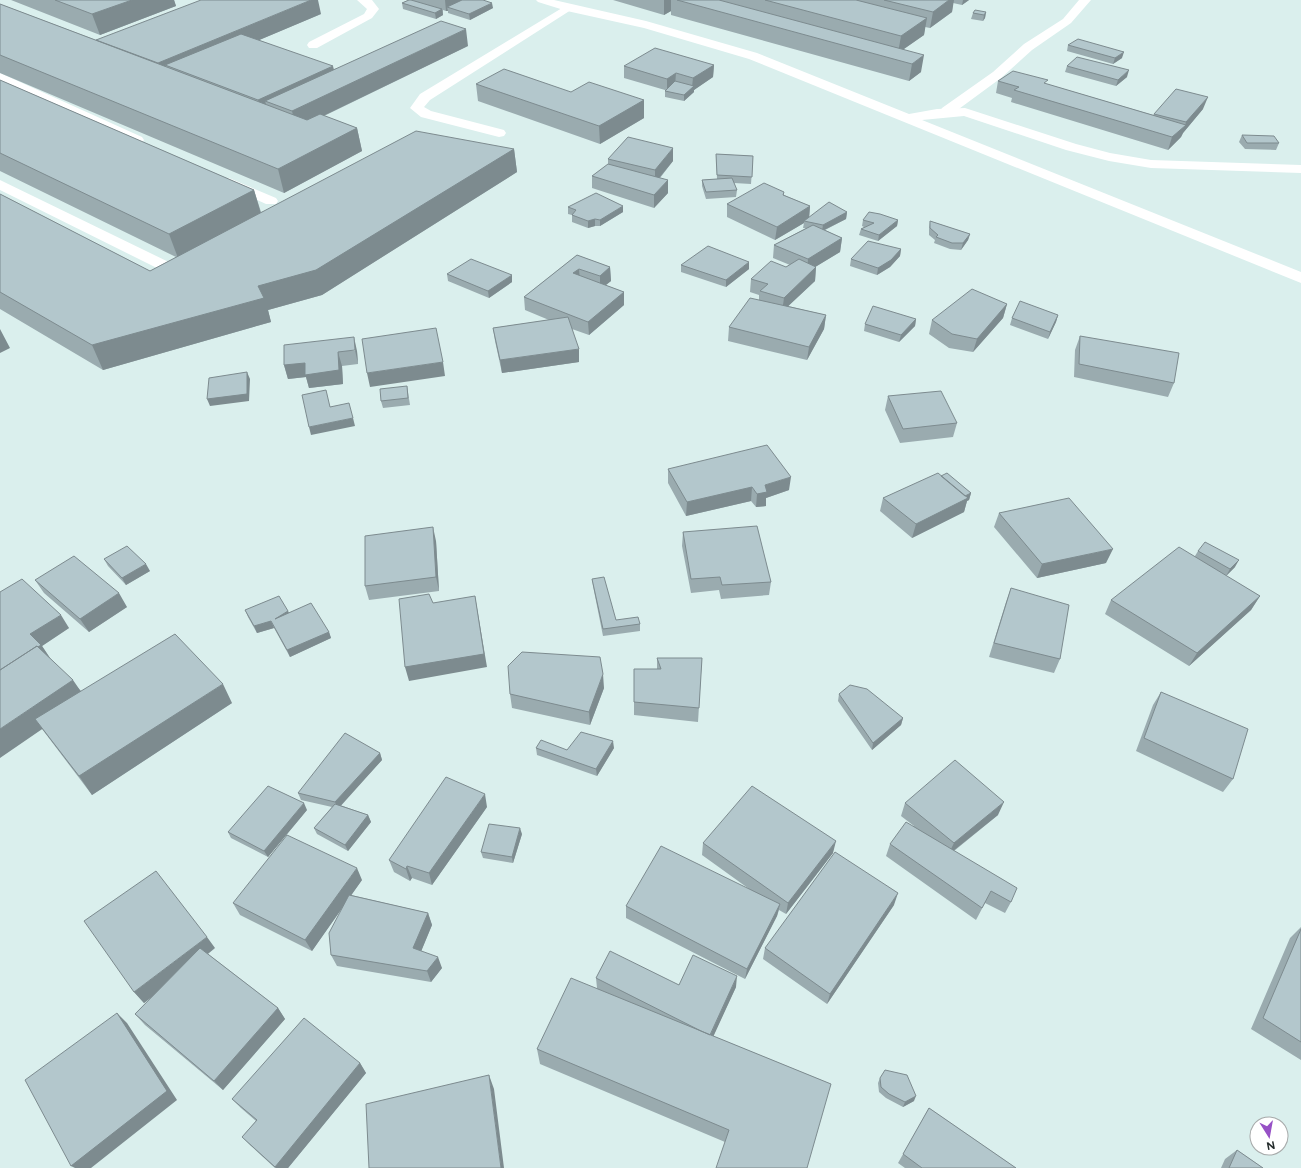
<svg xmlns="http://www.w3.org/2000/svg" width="1301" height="1168" viewBox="0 0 1301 1168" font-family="Figtree,sans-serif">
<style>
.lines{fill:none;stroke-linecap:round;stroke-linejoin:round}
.lane{fill:#fff;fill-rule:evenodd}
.street{fill:#fff;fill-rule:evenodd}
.wall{fill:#9aabaf}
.shaded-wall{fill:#7d8b8f}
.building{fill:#b3c7cc;stroke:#7d8b8f}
</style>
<rect width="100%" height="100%" fill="#daefed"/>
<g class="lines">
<path class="lane" d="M357,0H372L379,9L372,18L317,48H309L307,45L309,42L364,14L367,9Z
M1079,0H1091L1071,23L1032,50L1001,78L952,114H942L940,111L942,108L993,72L1024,44L1063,19Z
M567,5L573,8L571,10L430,100L424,107L431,111L504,130L506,133L504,136L499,137L421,117L410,108L420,94Z
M0,73L142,137L144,140L142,143H132L0,82Z
M229,178L276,198L278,201L276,204H266L224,185L222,182L224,179Z
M0,180L181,268L183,271L181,274L175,276L169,274L0,190Z"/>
<path class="street" d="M536,0H554L646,21L757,53L909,114L937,109L965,108L1076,144L1110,153L1151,160L1301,165V173L1151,168L1109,161L1066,150L964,116L922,120L1301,272V283L749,59L644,28L567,11L538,2Z"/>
</g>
<path class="wall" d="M11,0H174L176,6L100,35Z
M407,0H483L493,8L470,20L448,13V11H446L443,10V15L436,19L403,9L402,3L408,0Z
M613,0H969L962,5L953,3L952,12L930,28L925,27L924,35L904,49L921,72L909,81L671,15V11L664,15Z
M0,4L96,40L321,14L259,40L334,69L468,46L324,116L357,128L362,151L284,193L0,73Z
M986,12L985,18L983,21L971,19L973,13Z
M1068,45L1122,58L1113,64L1067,51Z
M714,65L713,77L694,90V92L684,101L665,97V90L624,78V66Z
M1067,66L1127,77L1116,86L1065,72Z
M0,80L254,190L261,212L514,149L517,172L322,295L268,310L271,322L103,370L0,309V194L150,271L176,257L0,171Z
M998,81L1047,84L1153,115L1154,114L1203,109L1183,133L1181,137L1168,150L1011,102L1012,98L996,93Z
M476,84L644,100V118L600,144L478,101Z
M1242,135L1279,143L1276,150L1245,149L1239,142Z
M716,154L753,156L751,184L734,183L737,190L736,197L706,199L702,186V180L717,179Z
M608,159L673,161L660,178L668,193L654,208L592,188V176L608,165Z
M784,192V195L810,206L809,217L847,212L846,219L825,230L842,238L840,252L815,267H816L815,281L788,306L826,315L824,329L807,360L728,341L729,327L759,300V295L750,292L751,279L786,267L790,265L773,258L774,245L806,228H803L804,223L775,240L727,217V204Z
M568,207L623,212L600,226H595L588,228L572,222V215L568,214Z
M863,220H898L897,226L878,241L859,235L861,229L864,227L862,226Z
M930,221L970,234L968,240L961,250L950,249L934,243L935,240L929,235V228Z
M901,249L900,256L890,267L877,275L850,266L851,259Z
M577,255L610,267L611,281L605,285L624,292V305L589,335L572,329L579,362L502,373L495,341L493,328L549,320L525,310L524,297Z
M681,265L749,269L726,287L681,272Z
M447,274L512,282L489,298L448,281Z
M1007,304L1003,318L973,352L949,348L929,334L932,320Z
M1058,315L1056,322L1048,339L1010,325L1012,318Z
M916,319L915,326L899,342L864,331L865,324Z
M1080,336L1174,383L1168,397L1074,377L1075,350Z
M284,345L357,351L358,364L342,366L343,384L309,388L306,377L288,379L284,365Z
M407,386L410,405L383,408L381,401Z
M888,396L957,423L953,437L900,443L885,410Z
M668,469L789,490L766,498V506L756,507L751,501L686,516L668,483Z
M941,476L971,493L969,500L967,501L964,512L912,538L880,511L883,498Z
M999,513L1106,563L1037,578L994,527Z
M683,532L771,582L769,595L721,599L719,590L691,593L682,546Z
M436,541L439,591L369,600L365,586Z
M1198,551L1235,567L1226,576L1260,596L1251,610L1189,666L1105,614L1111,600L1195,556Z
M104,559L150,571L126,585L108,566Z
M592,579L616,620L640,624V631L603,636L593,586Z
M35,580L127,607L89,632L44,593Z
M1011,588L1060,659L1054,673L989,657L1006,602Z
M0,592L69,628L42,646L50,658L81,691L232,703L92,795L42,729Z
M245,610L288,611L289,613L329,632L331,638L290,657L274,628L257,633L248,617Z
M657,658H702L698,722L634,715V669H657Z
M604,688L590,725L512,708L510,694Z
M1161,692L1233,779L1223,792L1136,751L1153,705Z
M839,694L903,718L901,725L872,750L838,701Z
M536,748L567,750L614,748L597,776L537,755Z
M380,753L382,760L340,805L368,815L371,822L348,851L317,834L314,828L332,807L301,800L298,793Z
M905,803L998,815L954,851L1011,902L1005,913L985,903L976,920L886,856L890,844L914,826L901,816Z
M487,807L432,885L412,878L410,881L394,872L389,860Z
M307,810L268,857L231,838L228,832Z
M522,834L513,863L483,858L481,852Z
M703,843L833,853L786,914L779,910L777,916L745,979L626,918V906L752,891L702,855Z
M362,880L351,895L428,913L432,925L421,951L442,968L431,982L337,966L331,955L344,905L312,951L240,915L233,903Z
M894,905L827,1004L763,959L765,948Z
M1301,927V1060L1251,1029L1290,938Z
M215,948L208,954L278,1008L285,1019L223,1090L145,1025L135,1014L154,995L144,1003L134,992Z
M596,978L679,985L736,987L713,1036L831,1084L725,1142L540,1064L537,1049L597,988Z
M360,1063L366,1073L288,1168H275L251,1146L242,1137L256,1121L241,1108L232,1099Z
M880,1078L914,1101L903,1107L886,1098L879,1092L878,1083Z
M929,1108L1016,1168H905L898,1163Z
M1237,1150L1263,1168H1221L1225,1159Z"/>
<path class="shaded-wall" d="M132,0H174L176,6L100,35L92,14Z
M311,0H318L321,14L184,72L165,65L170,78L158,63Z
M445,0H465L447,7L448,11H446Z
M664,0H671V11L664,15Z
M949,0H954L952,12L930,28L933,12Z
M963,0H969L962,5Z
M492,3L493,8L470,20L469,14Z
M442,9L443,15L436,19L435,13Z
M986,12L985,18L983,21L984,15Z
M927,18L924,35L898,53L901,36Z
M466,29L468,46L296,129L292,111Z
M1124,52L1122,58L1113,64L1115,58Z
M924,55L921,72L909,81L912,64Z
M714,65L713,77L694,90V92L684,101V95L692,87L693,78Z
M333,66L337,83L265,101L269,115L263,118L258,100Z
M1129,70L1127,77L1116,86L1118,80Z
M676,73L675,86L667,91V79Z
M1208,97L1203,109L1183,133L1181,137L1168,150L1172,137L1185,126L1186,122Z
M644,100V118L600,144L599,126Z
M357,128L362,151L284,193L278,169Z
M673,148V161L655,183V170Z
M514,149L517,172L322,295L268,310L271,322L103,370L92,345L258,286Z
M668,180V193L654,208V195Z
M254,190L261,214L178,258L169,234Z
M623,206V212L600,226V220Z
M810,206L809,220L804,221V223L775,240L777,227Z
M847,212L846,219L822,231L823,225Z
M595,219V226L588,228V221Z
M898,220L897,226L878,241L879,235Z
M970,234L968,240L961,250L963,243Z
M842,238L840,252L807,272L808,259Z
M901,249L900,256L890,267L877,275L878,268Z
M749,262V269L726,287V280Z
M610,267L611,281L600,290V276Z
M816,267L815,281L782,312L784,298Z
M579,269L580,282L573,273Z
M512,275V282L489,298L488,291Z
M624,292V305L589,335L588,322Z
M1007,304L1003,318L973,352L977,339Z
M826,315L824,329L807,360L809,347Z
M1058,315L1056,322L1048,339L1050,332Z
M916,319L915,326L899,342L901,335Z
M0,329L10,348L0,353Z
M354,337L357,351L358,364L355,350Z
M579,349V362L502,373L500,360Z
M338,352L342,366L343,384L309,388L306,377L288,379L284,365Z
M443,362L445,376L370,387L367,373Z
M247,372L250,379L249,401L210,406L207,399Z
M353,418L355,426L311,435L309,427Z
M791,477L789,490L766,498V506L756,507L757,494L765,485Z
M752,487L751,501L686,516L687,502Z
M971,493L969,500L967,501L964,512L912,538L916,524Z
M433,527L436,541L439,591L436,577Z
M1113,549L1106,563L1037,578L1042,564Z
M1239,560L1235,567L1226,576L1230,569Z
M146,564L150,571L126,585L122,578Z
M119,593L127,607L89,632L80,619Z
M475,596L487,667L409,681L405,667Z
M1260,596L1251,610L1189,666L1197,653Z
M288,611L291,618L275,619Z
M61,615L69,628L42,646L50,658L0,690L30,634Z
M271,621L274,628L257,633L254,626Z
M329,632L331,638L290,657L287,650Z
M603,674L604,688L590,725L589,712Z
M73,680L86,699L0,758V729Z
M223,684L232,703L92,795L79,776Z
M903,718L901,725L872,750L873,743Z
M613,741L614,748L597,776L596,769Z
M380,753L382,760L338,809L335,802Z
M485,794L487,807L432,885L429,873Z
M1004,802L998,815L948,855L954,843Z
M304,803L307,810L268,857L264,851Z
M368,815L371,822L348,851L345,845Z
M520,828L522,834L513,863L512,857Z
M836,841L833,853L786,914L788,903Z
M407,866L412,878L410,881L406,869Z
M357,868L362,880L312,951L305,940Z
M898,893L894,905L827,1004L830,994Z
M780,904L777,916L745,979L747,969Z
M428,913L432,925L418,959L413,948Z
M207,937L215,948L144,1003L134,992Z
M438,957L442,968L431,982L427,971Z
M737,976L736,987L709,1046L710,1036Z
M278,1008L285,1019L223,1090L214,1081Z
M117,1013L127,1023L177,1100L91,1168H75L71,1166Z
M360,1063L366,1073L288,1168H276L275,1167Z
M489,1075L494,1089L504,1168H501Z
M916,1096L914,1101L903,1107L905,1102Z"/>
<path class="building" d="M55,0H132L92,14Z
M201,0H311L158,63L96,40Z
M409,0H411L442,9L435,13L402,3Z
M462,0H483L492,3L469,14L447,7Z
M677,0H719L924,55L912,64Z
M765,0H856L927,18L901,36Z
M884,0H949L933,12Z
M0,4L307,120L320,114L357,128L278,169L0,55Z
M975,10L986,12L984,15L973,13Z
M441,21L466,29L292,111L265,101Z
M241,34L333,66L258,100L165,65Z
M1078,39L1124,52L1115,58L1068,45Z
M655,48L714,65L693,78L676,73L667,79L624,66Z
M1077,57L1129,70L1118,80L1067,66Z
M504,69L571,92L589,82L644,100L599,126L476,84Z
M1013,71L1048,80L1044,83L1186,125L1172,137L1014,90L1019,87L998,81Z
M0,80L254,190L169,234L0,153Z
M675,81L694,86L684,95L665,91Z
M1176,89L1208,97L1186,122L1154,114Z
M416,131L514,149L316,270L258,286L264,298L92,345L0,292V194L150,271Z
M1242,135L1274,136L1279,143H1247Z
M628,137L673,148L655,170L608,159Z
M716,154L753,156L752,177L717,175Z
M608,164L668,180L654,195L592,176Z
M732,178L737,190L706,192L702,180Z
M764,183L784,192L783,195L810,206L777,227L727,204Z
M596,193L623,206L600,220L595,219L588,221L572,215L576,210L568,207Z
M829,202L847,212L823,225L804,221Z
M869,212L880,214L898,220L879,235L861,229L874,223L863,220Z
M930,221L970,234L963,243H952L936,237L938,235L930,228Z
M813,225L842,238L808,259L774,245Z
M868,241L901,249L891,260L878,268L851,259Z
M708,246L749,262L726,280L681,265Z
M577,255L610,267L600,276L579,269L573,273L624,292L588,322L524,297Z
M471,259L512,275L488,291L447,274Z
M799,259L816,267L784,298L760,291L768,284L751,279L771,261L786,267Z
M972,289L1007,304L977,339L952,334L932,320Z
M750,298L826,315L809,347L729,327Z
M1020,301L1058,315L1050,332L1012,318Z
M873,306L916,319L901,335L865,324Z
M568,317L579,349L500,360L493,328Z
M436,328L443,362L367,373L362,339Z
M1080,336L1179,353L1174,383L1079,364Z
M354,337L355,350L338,352L339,370L305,375V363L284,365V345Z
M247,372V394L207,399L209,378Z
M407,386L408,398L381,401L380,389Z
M326,390L330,407L349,403L353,418L309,427L302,395Z
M941,391L957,423L903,429L888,396Z
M767,445L791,477L765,485L767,492L757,494L752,487L687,502L668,469Z
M938,473L968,498L916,524L883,498Z
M947,473L971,493L965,496L941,476Z
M1069,498L1113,549L1042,564L999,513Z
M757,526L771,582L722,585L720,577L691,579L683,532Z
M433,527L436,577L365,586V536Z
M1205,542L1239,560L1230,569L1198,551Z
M127,546L146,564L122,578L104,559Z
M1179,547L1260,596L1197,653L1111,600Z
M74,556L119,593L80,619L35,580Z
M604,577L616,620L638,617L640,624L603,629L592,579Z
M22,579L61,615L30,634L41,645L38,647L37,646L0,670V592Z
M1011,588L1069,605L1060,659L994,643Z
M429,594L433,603L475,596L484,654L405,667L399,599Z
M279,596L288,611L275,619L311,603L329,632L287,650L271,621L254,626L245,610Z
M175,634L223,684L79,776L35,719Z
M37,646L73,680L0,729V670Z
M522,652L600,657L603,674L589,712L510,694L508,666Z
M657,658H702L699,708L634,702V669H661Z
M850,685L867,689L903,718L873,743L839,694Z
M1161,692L1248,729L1233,779L1144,738Z
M581,732L613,741L596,769L536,748L541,740L567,750Z
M345,733L380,753L335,802L298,793Z
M955,760L1004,802L954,843L905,803Z
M446,777L485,794L429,873L407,866L406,869L389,860Z
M268,786L304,803L264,851L228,832Z
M752,786L836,841L788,903L703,843Z
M335,804L368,815L345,845L314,828Z
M906,822L1017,888L1011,902L991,891L982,908L890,844Z
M489,824L520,828L512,857L481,852Z
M287,835L357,868L305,940L233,903Z
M661,846L780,904L747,969L626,906Z
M835,852L898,893L830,994L765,948Z
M156,871L207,937L134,992L84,921Z
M349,895L428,913L413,948L438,957L427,971L331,955L329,933Z
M1301,929V1042L1263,1018Z
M200,948L278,1008L214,1081L135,1014Z
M610,951L679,985L693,955L737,976L710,1035L701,1031L596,978Z
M571,978L831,1084L807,1168H716L729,1130L537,1049Z
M117,1013L167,1091L71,1166L25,1080Z
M304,1018L360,1063L275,1167L242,1137L257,1120L232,1099Z
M885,1070L907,1075L916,1096L905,1102L889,1094L881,1087L880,1078Z
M489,1075L501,1168H369L366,1104Z
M929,1108L1016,1168H922L903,1154Z
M1237,1150L1263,1168H1229Z"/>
<g transform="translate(1269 1136) rotate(169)"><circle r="19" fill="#ffffff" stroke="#a7aaaa"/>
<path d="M0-3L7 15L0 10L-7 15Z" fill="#9751c6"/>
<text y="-6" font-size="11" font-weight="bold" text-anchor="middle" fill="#232b2b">N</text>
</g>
</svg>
